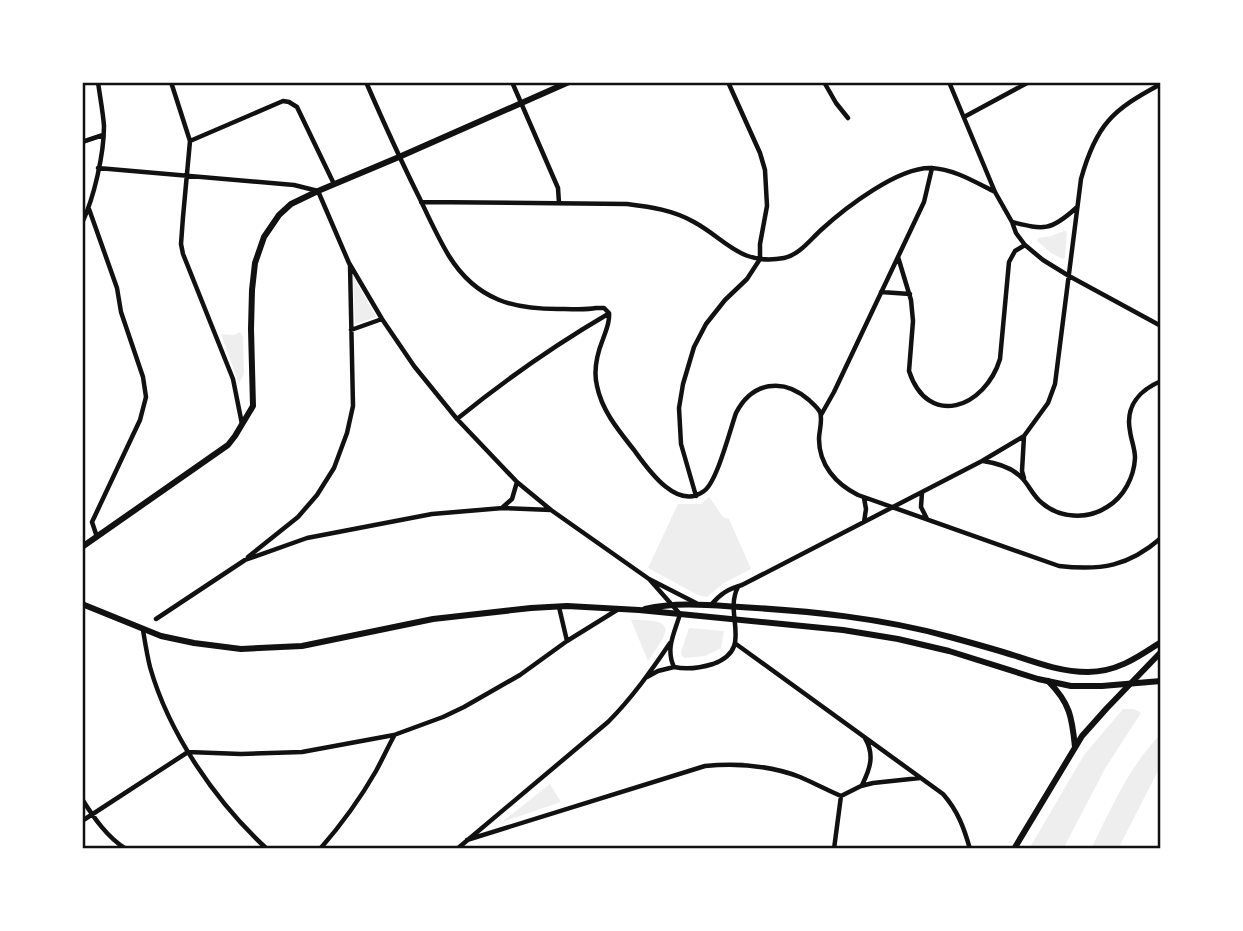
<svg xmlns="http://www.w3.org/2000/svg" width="1243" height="931" viewBox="0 0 1243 931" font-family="'Noto Serif',serif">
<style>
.green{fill:#eee}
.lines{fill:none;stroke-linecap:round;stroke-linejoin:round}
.minor{stroke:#111;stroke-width:4.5}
.secondary{stroke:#111;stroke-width:6}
.primary{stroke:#111;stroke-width:6}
.neatline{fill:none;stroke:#111;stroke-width:2.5}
</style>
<rect width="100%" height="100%" fill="#fff"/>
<path class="green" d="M1064,231H1066L1067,234L1065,257L1063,259L1051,253L1037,241L1038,238L1051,236Z
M353,276L376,317L355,324Z
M240,332L243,337L244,373L239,384L221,334L234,335Z
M709,497L723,517L729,519L751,569L724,583L707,597L698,595L648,568L678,504H701Z
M631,620C678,619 670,630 648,661Z
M689,628L724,631L721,648L705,656L685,658L681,655V652Z
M1123,709H1134L1141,713L1106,767L1063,849H1029L1084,755Z
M1161,734V765L1118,849H1091C1111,809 1129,766 1161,734Z
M550,784L561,802L502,822Z"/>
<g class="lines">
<path class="minor" d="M171,82L190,141L183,217L181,244L183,254L233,379L242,424
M366,82C383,121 401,161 420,199C429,218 438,238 449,256C477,301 515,310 564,309C575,309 586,310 596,308H604L609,313C610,323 606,330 603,339C597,354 593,370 597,386C602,411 619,431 634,450C647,468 677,512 704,491C717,482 730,430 736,413C752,382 783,377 809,400C813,404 817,407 820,412C823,420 819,431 819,439C819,465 836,484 858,495L1059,566C1101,571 1129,566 1161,538
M512,82L558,188L559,203
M824,82L836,103L848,118
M949,82L995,192L1012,222L1016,233L1025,245L1043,260L1069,276L1161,326
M964,117L1029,82
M190,141L283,101L289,102L297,107L334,184
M82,142L103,135
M98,168L294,185L318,191L349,263L382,319L414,366L457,419L517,482L551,510L649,579L696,603
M421,202L627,204C651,207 673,210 694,222C727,240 740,266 784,258C799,255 810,240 821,230C845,208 898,167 931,168C954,169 975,182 995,192
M89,209L117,288L121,312L143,377L146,397L140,420L92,522L97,537
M1012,222C1044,230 1051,231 1076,208
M82,223C94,198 104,154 104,126C103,112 100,97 98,82
M898,257L911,300L913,321L909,371C928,429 985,408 1000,359L1009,262L1015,251L1025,245
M881,292L910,294
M351,330L382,319
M821,415L834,392L924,202L932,168
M457,419C505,380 555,345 608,314
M983,461C997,463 1012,467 1022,478C1029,485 1033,496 1042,503C1059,518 1087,520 1107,507C1124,497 1134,477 1135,458C1135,448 1131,440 1130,431C1125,406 1140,390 1161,381
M1024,478L1022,471L1024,436
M922,492L921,507L927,519
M696,496L681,444L679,408L683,384L694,347L706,324L725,300L747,279L760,259V244L767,206L765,170L760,153L728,82
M864,498L866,509L864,522
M503,507L512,499L517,482
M248,557L298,517L317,495L334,468L347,433L353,406L350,265
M650,580L680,614C675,632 665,648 674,667C688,670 700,668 713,664C755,649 723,615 738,587
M711,605C720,594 728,589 742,585L982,461L1024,436L1048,403L1055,384L1081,179C1096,125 1112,110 1161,84
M559,607L567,641
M156,619L245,560L307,538L432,514L503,508L551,510
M143,630C145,642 147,655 150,667C169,734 216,802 267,849
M736,644L943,794C958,811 964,828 970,849
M647,677L658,671L674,667
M862,785C870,769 875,755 865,738
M82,799C94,818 107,837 126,849
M82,821L188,752L241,754L302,752L394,735L443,717L464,707L520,675L567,641L617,610
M467,840L705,766C738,763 769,765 800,777C814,783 827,790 841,796L861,786L873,783L920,778
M320,849C341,825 360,799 376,771C382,760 388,747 394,736
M457,849L608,722C632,698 651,671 670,643
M834,849L841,796"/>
<path class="secondary" d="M82,547L228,445L235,436L253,406L251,329L252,290L255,263L264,237L279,215L291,204L318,191L399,157L569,82
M82,604L161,636L194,643L241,649L302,646L433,619L531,608L567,606L639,610L843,630L898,639L949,651L1038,679L1071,686H1102L1161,681
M645,609C676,602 708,605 740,607C810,611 882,618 950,637C972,643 994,649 1016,656C1040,664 1063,672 1088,672C1117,672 1138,657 1161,642"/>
<path class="primary" d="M1048,681C1070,703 1072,717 1075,747
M1014,849L1082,736L1107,708L1161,652"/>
</g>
<rect width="1243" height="931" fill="none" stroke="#ffffff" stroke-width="168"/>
<rect x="84" y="84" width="1075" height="763" class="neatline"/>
</svg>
